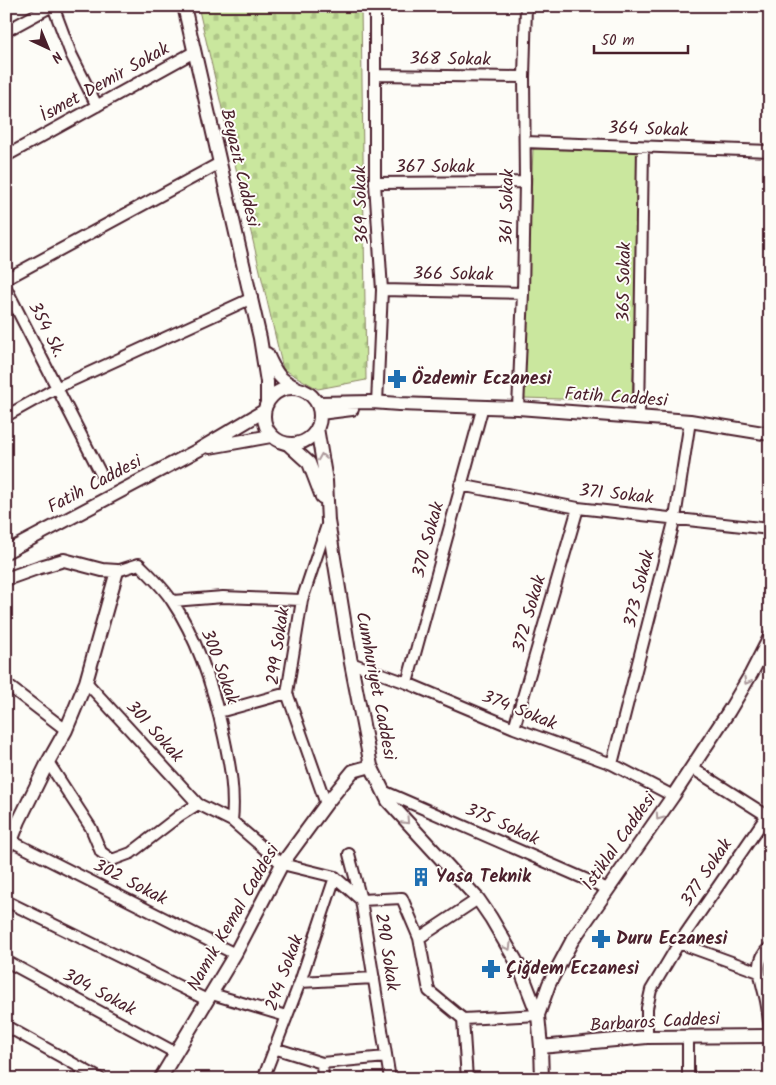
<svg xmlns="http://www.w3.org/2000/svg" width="776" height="1085" viewBox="0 0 776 1085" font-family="Kalam,sans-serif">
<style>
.cemetery{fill:url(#cemetery-stones);stroke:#8a8364}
.green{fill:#cae79e;stroke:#8a8364}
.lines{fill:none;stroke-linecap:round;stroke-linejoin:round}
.minor-casing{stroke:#4a1f2b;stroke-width:14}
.tertiary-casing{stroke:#4a1f2b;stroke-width:16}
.minor{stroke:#fdfcf7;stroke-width:10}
.tertiary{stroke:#fdfcf7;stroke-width:12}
.oneway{stroke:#ac999b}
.labels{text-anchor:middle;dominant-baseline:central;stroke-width:4;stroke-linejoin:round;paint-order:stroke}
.street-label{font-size:18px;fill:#4a1f2b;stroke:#fdfcf7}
.poi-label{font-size:18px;font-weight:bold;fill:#4a1f2b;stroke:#fdfcf7;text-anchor:start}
</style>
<defs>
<pattern id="cemetery-stones" width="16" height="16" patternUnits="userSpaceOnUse" patternTransform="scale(1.25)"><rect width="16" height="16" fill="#cae79e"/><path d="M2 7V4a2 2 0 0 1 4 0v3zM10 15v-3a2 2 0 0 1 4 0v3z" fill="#afc688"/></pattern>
</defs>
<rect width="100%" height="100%" fill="#fdfcf7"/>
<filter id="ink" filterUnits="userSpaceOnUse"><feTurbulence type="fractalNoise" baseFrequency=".02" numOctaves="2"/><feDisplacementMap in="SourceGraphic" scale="10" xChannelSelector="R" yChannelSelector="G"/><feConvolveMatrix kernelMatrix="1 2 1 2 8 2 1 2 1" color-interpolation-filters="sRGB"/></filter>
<g filter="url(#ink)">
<path class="cemetery" d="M198,6H361L366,380L318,389L283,369Z"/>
<path class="green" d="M533,149L642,152L632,401L523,398Z"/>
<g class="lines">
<g class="minor-casing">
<path id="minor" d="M53,6L71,54L97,106
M375,6V183L382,290L377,403
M6,31L52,6
M377,75L524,77
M525,142L770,151
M6,156L194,52
M375,183L525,182
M6,279L220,163
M6,288L102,476
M382,290L523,293
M518,408L523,293L525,182L524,77L526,6
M6,416L58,387L252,298
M639,418L643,147
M460,485L578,508L770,529
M117,571L139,564C151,576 163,587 172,601C199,641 214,690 224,737C230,765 235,792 232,821
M173,601L223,597L302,600
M351,663L407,683L514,728L612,764L673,796
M86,682L198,804
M407,683L483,406
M6,684L66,730
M219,712L287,693
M514,728L578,508
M48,762L91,828L101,852L112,860L131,853L179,816L198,804L232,821L282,864L335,877L361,900L402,898L419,938L429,991L463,1019L467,1079
M612,764L675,518L690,421
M692,768L766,815
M383,791L608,889
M326,804L287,693L302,600L328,522
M7,837L11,841L235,954
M349,854L361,900L390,1079
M6,901L207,1000
M419,938L478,899
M679,943L759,972
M770,947C752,962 762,981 766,1001C768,1011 769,1022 770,1032
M6,961L176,1053
M300,982L374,978
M212,994L286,1016
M463,1019L538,1015
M6,1026L101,1079
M647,1037V1008L651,990L679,943L770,811
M274,1048L322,1063L386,1057
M322,1063L323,1079
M263,1079L300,982L335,877
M688,1079V1037"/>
</g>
<g class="tertiary-casing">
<path id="tertiary" d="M184,6L260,338L267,382V404
M267,354C275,372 279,380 297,388
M264 416a28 28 0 1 1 56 0a28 28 0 1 1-56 0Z
M317,403L372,402L399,404L518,408L690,421L770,434
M320,413L352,409
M317,428L326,481L328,521L351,663L371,766L388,801L478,899L491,918L519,966L538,1015
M288,444L309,463L322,497
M210,447L271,436
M6,552L200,449L264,411
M6,579L37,568L64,560L102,570L117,571L86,682L66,730L48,762L19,821L11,841L6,848
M541,1047L647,1037L770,1036
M160,1079L235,954L282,864L326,804L353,771L371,766
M542,1079L541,1047L538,1015L549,984L572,941L673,796L729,711L751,674L770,637"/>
</g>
<use href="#minor" class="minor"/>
<use href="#tertiary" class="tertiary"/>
</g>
<defs><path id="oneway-chevron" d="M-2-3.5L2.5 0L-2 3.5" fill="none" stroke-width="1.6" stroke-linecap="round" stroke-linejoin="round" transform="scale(1.25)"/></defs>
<g class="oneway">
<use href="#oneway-chevron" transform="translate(322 457) rotate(-99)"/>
<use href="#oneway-chevron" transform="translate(747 681) rotate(120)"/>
<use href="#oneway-chevron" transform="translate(659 817) rotate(125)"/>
<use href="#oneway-chevron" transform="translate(406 821) rotate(47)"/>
<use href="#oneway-chevron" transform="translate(508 947) rotate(60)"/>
</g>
</g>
<defs>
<g id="pharmacy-bare" transform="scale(1.5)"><path d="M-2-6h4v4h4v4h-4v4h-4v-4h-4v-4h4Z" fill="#1f6fb2" stroke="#fdfcf7" stroke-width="2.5" paint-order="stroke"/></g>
<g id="building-bare" transform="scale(1.5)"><path d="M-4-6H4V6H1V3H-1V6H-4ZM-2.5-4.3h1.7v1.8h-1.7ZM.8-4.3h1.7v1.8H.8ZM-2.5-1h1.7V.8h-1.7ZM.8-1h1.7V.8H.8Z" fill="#1f6fb2" stroke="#fdfcf7" stroke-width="2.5" paint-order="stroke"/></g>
</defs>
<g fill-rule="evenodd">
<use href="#pharmacy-bare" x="397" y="379"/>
<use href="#building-bare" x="421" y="877"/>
<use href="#pharmacy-bare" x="601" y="939"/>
<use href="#pharmacy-bare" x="491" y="969"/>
</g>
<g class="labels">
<g class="street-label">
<text transform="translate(450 60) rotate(1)">368 Sokak</text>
<text transform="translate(105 83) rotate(-29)">İsmet Demir Sokak</text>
<text transform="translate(648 130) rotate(2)">364 Sokak</text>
<text x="435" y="167">367 Sokak</text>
<text transform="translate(239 168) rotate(77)">Beyazıt Caddesi</text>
<text transform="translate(362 205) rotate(-92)">369 Sokak</text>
<text transform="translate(508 207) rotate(-89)">361 Sokak</text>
<text transform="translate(453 275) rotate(1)">366 Sokak</text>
<text transform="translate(625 282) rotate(-89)">365 Sokak</text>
<text transform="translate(46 330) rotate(63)">354 Sk.</text>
<text transform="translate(616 398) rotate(4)">Fatih Caddesi</text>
<text transform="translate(95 485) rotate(-28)">Fatih Caddesi</text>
<text transform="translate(616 495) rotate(6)">371 Sokak</text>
<text transform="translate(429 540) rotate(-75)">370 Sokak</text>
<text transform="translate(640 589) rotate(-76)">373 Sokak</text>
<text transform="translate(530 614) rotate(-74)">372 Sokak</text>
<text transform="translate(279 646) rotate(-82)">299 Sokak</text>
<text transform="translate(219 667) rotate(70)">300 Sokak</text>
<text transform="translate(375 686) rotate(79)">Cumhuriyet Caddesi</text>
<text transform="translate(519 711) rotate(22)">374 Sokak</text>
<text transform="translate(154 732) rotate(48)">301 Sokak</text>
<text transform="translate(502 825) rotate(24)">375 Sokak</text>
<text transform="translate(620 842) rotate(-55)">İstiklal Caddesi</text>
<text transform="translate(707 873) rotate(-56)">377 Sokak</text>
<text transform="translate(130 883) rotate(27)">302 Sokak</text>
<text transform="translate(234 918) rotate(-60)">Namık Kemal Caddesi</text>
<text transform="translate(386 952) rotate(81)">290 Sokak</text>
<text transform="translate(285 973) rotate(-70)">294 Sokak</text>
<text transform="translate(99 993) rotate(28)">304 Sokak</text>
<text transform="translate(655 1023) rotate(-3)">Barbaros Caddesi</text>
</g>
<g class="poi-label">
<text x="412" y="379">Özdemir Eczanesi</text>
<text x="436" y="877">Yasa Teknik</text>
<text x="616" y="939">Duru Eczanesi</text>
<text x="506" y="969">Çiğdem Eczanesi</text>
</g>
</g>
<rect width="776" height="1085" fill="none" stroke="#fdfcf7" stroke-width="25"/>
<rect x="12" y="12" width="751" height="1060" fill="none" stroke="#4a1f2b" stroke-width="2" filter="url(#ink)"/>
<g transform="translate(48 48) rotate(136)" stroke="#fdfcf7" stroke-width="4" paint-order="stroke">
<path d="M0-4L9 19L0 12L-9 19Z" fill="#4a1f2b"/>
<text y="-8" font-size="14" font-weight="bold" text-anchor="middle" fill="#4a1f2b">N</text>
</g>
<path d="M594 45v8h94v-8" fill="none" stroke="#4a1f2b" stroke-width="2.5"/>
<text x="601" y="45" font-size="15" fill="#4a1f2b" stroke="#fdfcf7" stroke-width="4" paint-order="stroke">50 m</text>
</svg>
